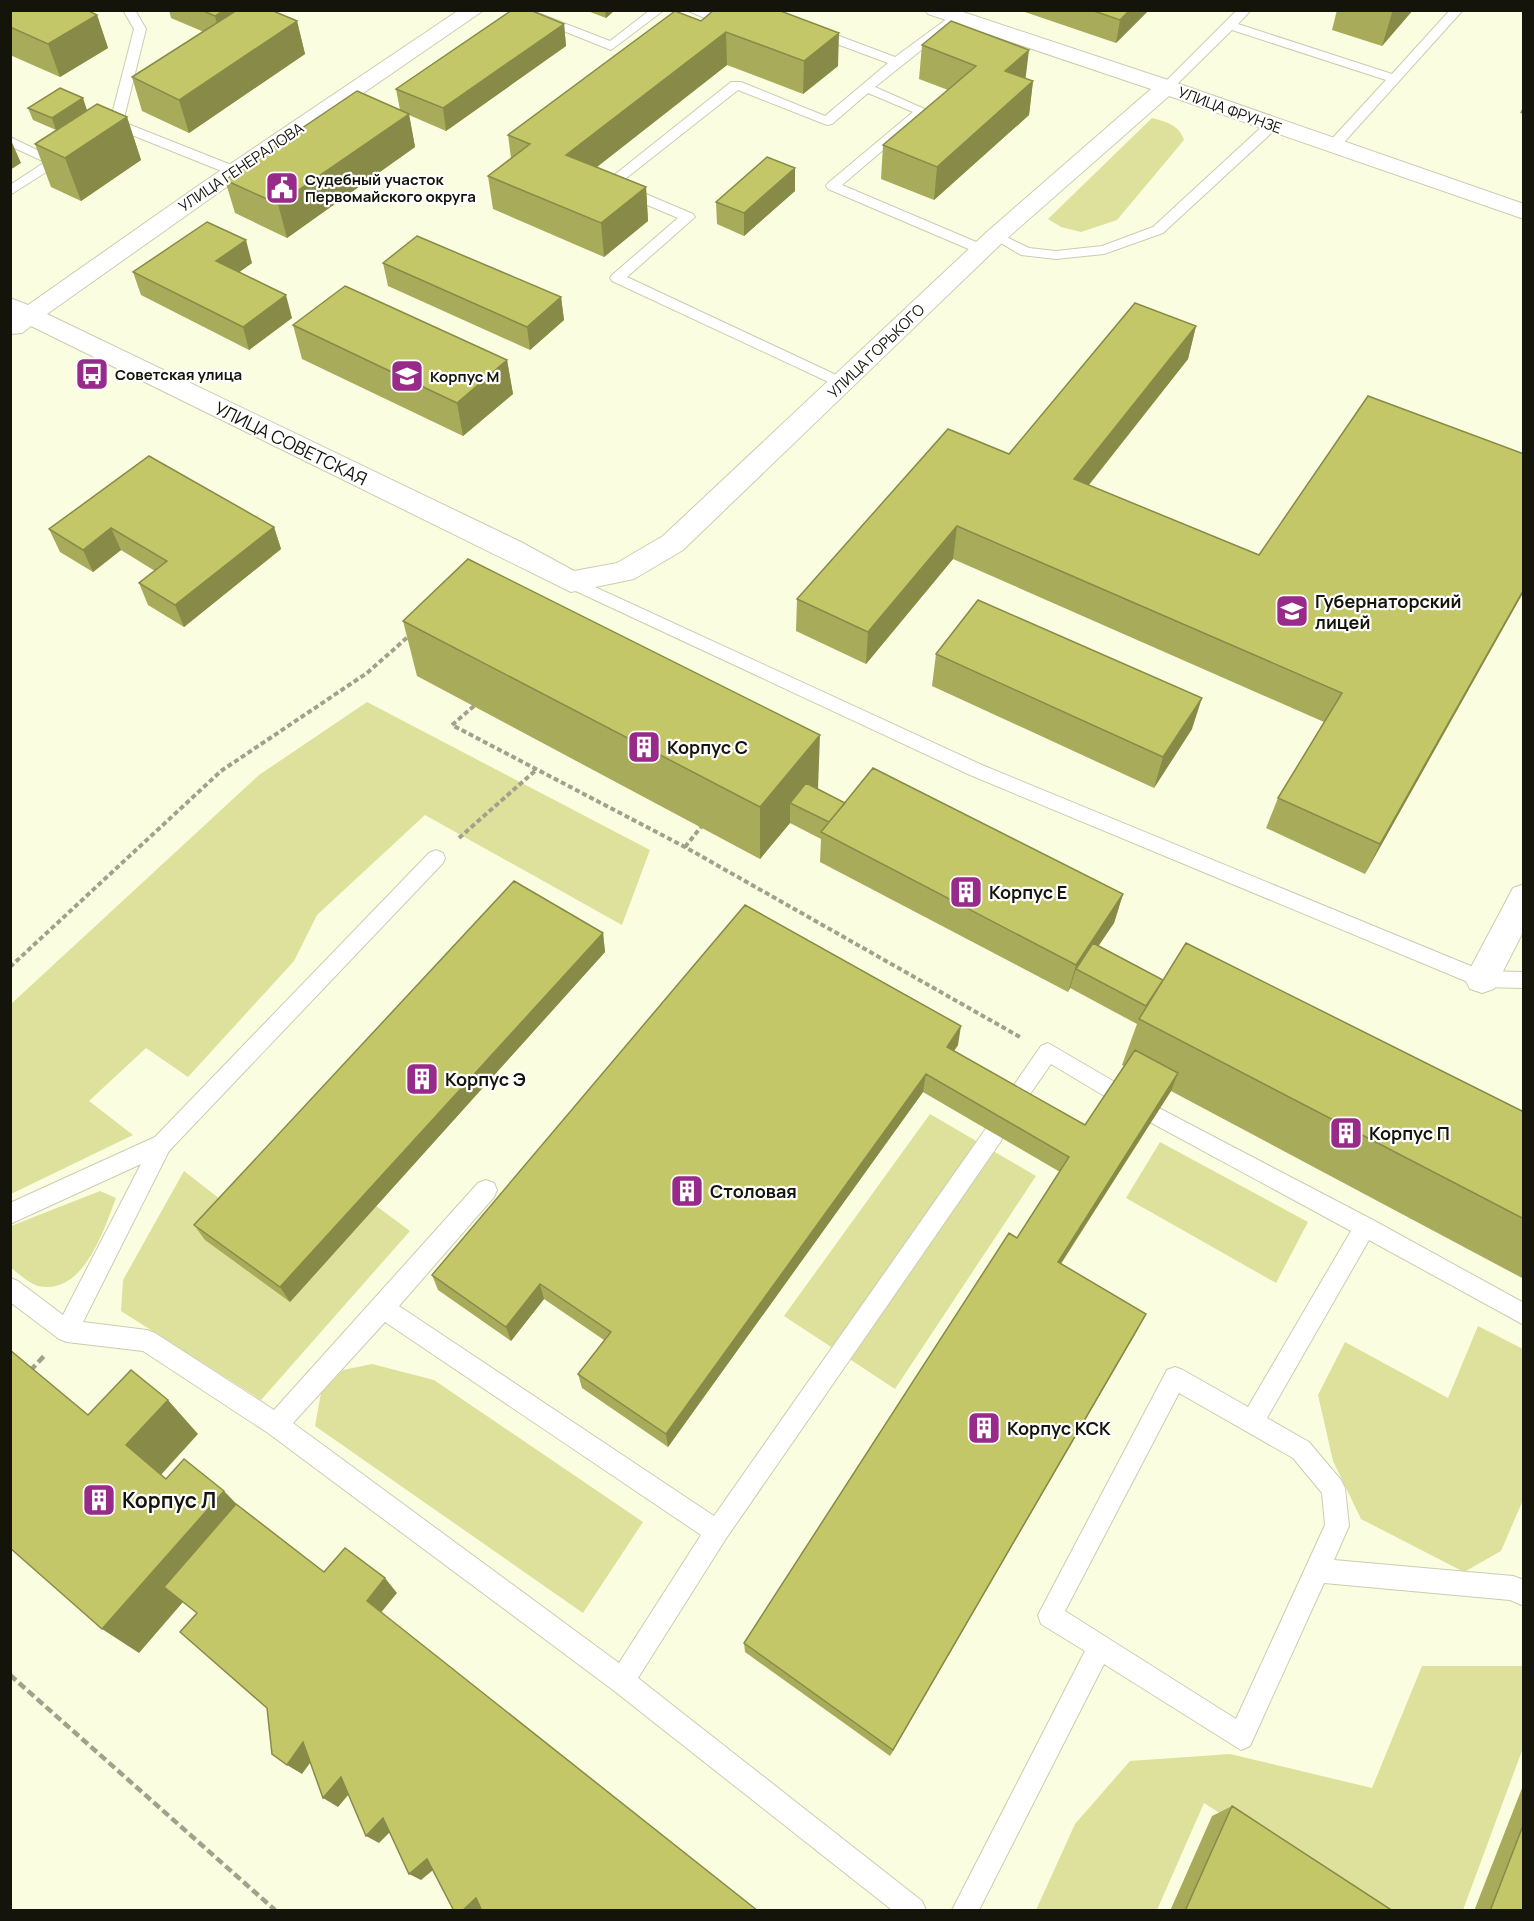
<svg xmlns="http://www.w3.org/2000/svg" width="1534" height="1921" viewBox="0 0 1534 1921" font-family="Manrope,sans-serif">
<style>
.green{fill:#dde19b}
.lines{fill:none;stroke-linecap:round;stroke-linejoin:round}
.lane-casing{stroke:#cbcdb1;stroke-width:2}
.street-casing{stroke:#cbcdb1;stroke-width:2}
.path-far1{stroke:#a1a28d;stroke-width:4;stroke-dasharray:5 3;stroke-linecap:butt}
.path{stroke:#a1a28d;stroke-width:4.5;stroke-dasharray:8 4;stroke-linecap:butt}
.lane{fill:#fff;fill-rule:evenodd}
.street{fill:#fff;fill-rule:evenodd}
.wall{fill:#a8ab59}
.shaded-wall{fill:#888b48}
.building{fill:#c3c767;stroke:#888b48;stroke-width:1.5}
.labels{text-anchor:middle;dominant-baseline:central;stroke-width:4.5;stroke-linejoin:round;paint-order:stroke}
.far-street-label{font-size:15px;fill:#14140a;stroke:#fff}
.far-poi-label{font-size:15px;font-weight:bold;fill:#14140a;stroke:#fff;text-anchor:start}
.street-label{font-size:18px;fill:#14140a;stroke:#fff}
.poi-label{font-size:18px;font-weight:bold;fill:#14140a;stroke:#fff;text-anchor:start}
.near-poi-label{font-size:21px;font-weight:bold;fill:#14140a;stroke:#fff;text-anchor:start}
</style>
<rect width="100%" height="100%" fill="#fbfde0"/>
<path class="green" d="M1152,118C1167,122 1179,125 1184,140L1117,220L1081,232L1061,227L1048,219Z
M367,702L650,850L622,925L425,815L317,915L294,961L188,1077L146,1048L89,1101L133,1135L11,1194V1004L259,775Z
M930,1114L1036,1176L895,1389L784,1316Z
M1160,1142L1308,1222L1276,1283L1126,1198Z
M184,1171L234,1210L375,1205L410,1231L261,1400L121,1311L123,1280Z
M100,1191L116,1198C104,1229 84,1296 38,1286C30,1284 18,1273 11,1268V1226Z
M1478,1326L1523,1349V1500L1501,1551L1464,1572L1361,1519L1333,1461L1318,1395L1345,1342L1448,1398Z
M372,1364L434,1380L643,1522L583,1613L315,1426L321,1393L343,1370Z
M1422,1666H1523V1748L1463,1910H1369L1204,1803L1157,1910H1036L1075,1824L1130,1761L1230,1754L1372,1788Z"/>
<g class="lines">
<g class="lane-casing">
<path id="lane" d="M123,10H135L146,29L123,122L239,168L241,171L239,174H229L117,129L108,135H98L96,132L110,122L134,29Z
M511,10H530L610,41L650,10H664L611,50Z
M686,10H718L707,19Z
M1237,10H1251L1238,24L1392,74L1450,10H1463L1338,149L1333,150L1326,146L1328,143L1386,80L1232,30L1171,90L1166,91L1160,87Z
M955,13L961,17L959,20L875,87L929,111L842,185L988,247L990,250L988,253H978L828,189L826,186L828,183L913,112L868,93L832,124L827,125L738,90L620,183L693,214L695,217L627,277L847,380L850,383L847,386H837L612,281L610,278L612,275L678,218L605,187L603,184L731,82H741L825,116L888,63L810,34L808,31L810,28H818L895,57Z
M1272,121L1279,125L1277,128L1163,233L1104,254L1056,259L1021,255L989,236L996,232L1029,248L1056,251L1102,246L1153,227L1267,122Z
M10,137L62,162L10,195V185L45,162L10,146Z
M571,576L982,765L1483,971L1524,972V988L1482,987L1475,985L970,775L565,586L563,582L565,578Z
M436,850L443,853L445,858L443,863L169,1151L83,1322L147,1330L155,1333L274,1410L478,1183L486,1180L494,1183L497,1190L494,1197L399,1306L714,1516L987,1127L994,1125L1001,1127L1004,1134L1001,1141L725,1540L638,1678L922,1901L926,1910H892L613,1690L268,1433L143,1351L67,1342L59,1339L10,1302V1278L18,1281L63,1315L141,1164L10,1224V1203L155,1137L429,853ZM385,1322L701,1535L619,1663L293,1423Z
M1048,1043L1120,1085L1123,1091L1120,1097L1113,1100L1106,1097L1051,1064L1019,1110L1012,1113L1005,1110L1002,1104L1005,1098L1041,1046Z
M1155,1106L1373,1220L1524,1303V1325L1369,1240L1267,1418L1309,1442L1341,1480L1345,1488L1349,1526L1334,1560L1513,1576L1524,1580V1606L1510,1600L1324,1583L1250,1746L1241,1750L1104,1664L979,1910H952L1085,1651L1041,1624L1038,1615L1167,1370L1175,1367L1183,1370L1248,1407L1351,1231L1148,1121L1145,1115L1148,1109ZM1179,1393L1293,1458L1322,1493L1325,1525L1236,1719L1065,1611Z"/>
</g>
<g class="street-casing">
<path id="street" d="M459,10H484L218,193L47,314L521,542L574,571L617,563L663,536L988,231L1151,89L928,14L925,10H957L1174,82L1524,204V219L1169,96L1004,241L683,550L634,579L571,592L31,326L22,333L10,334V298L28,305L202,183Z
M1524,884V930L1494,989L1482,993L1470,989L1465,979L1470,969L1513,888Z"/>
</g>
<path class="path-far1" d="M474,706L452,725L685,847L1020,1037
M459,838L536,770
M685,847L701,827
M10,967L221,771L367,673L410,635"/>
<path class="path" d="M30,1371L44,1356
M10,1675L275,1910"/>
<use href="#lane" class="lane"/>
<use href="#street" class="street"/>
</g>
<path class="wall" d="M10,10L97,15L108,48L60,77L10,55Z
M169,10H271L297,21L305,54L189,133L142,111L132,77L204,32L171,18Z
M585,10H615L606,18Z
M1019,10H1149L1116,43Z
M1337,10H1413L1382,46L1332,30Z
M701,21L838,66L803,94L727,65L597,167L646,187L648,221L604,257L493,209L488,176L511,158L508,135Z
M564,24L566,46L446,131L409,115L415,147L287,238L235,213L225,180L400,110L396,89Z
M922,45L1033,81L1029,115L934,200L881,179L883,145L948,90L919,79Z
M1524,105V114L1520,113Z
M28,108L87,110L56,130L33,120Z
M127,117L141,160L81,201L51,187L35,144Z
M795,168V191L744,236L717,224L716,202Z
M252,263L239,272L292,318L249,350L141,295L133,272Z
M383,263L561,297L564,320L530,350L388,286Z
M293,325L507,360L513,394L463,436L302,359Z
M1196,326L1188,359L1089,485L1259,555L1524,454V591L1365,874L1266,828L1278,798L1324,722L953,559L866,664L796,631L797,599Z
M274,527L281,549L184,627L148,605L139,583L155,571L121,550L93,572L60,552L49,529Z
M403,621L818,789L845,803L1123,894L1114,923L1098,946L1163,980L1524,1112V1279L1171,1091L1061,1264L1138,1329L890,1756L745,1652L744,1643L1017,1238L1060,1172L923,1092L668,1447L582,1388L578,1374L604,1340L544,1299L511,1341L438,1290L432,1275L958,1045L954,1051L1085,1125L1124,1066L1122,1065L1137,1024L1070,988L1068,992L820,862L821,839L790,823L760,859L417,676Z
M936,654L1192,729L1154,788L932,686Z
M603,933L605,952L290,1302L205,1240L194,1225Z
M1524,1783V1911H1474Z
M1232,1806L1393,1911H1170L1212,1816Z"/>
<path class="shaded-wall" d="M224,10H266L221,39L215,16Z
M605,10H615L606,18Z
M1130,10H1149L1116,43L1120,20Z
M1394,10H1413L1382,46L1392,13Z
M97,15L108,48L60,77L48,44Z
M297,21L305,54L189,133L179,100Z
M564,24L566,46L446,131L443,108Z
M726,32L727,65L570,188L566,155Z
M839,33L838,66L803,94L804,61Z
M1029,50L1025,83L1005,71Z
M1033,81L1029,115L934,200L937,167Z
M83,98L87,110L56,130L52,118Z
M409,114L415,147L287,238L278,204Z
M127,117L141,160L81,201L65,158Z
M10,138L21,163L10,170Z
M795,168V191L744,236V213Z
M646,187L648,221L604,257L601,223Z
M246,240L252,263L223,284L216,261Z
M286,295L292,318L249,350L243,327Z
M561,297L564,320L530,350L527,327Z
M1196,326L1188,359L1068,511L1074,479Z
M507,360L513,394L463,436L457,403Z
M957,526L953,559L866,664L868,632Z
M274,527L281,549L184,627L175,605Z
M111,528L121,550L93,572L83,550Z
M1524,589V591L1365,874L1380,844Z
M1202,698L1192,729L1154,788L1163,757Z
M820,735L818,789L790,803V823L760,859V807Z
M1123,894L1114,923L1081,972L1076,969L1070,988L1068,992L1076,965Z
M603,933L605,952L290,1302L280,1287Z
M961,1026L958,1045L944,1065L947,1047Z
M1178,1073L1171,1091L1052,1277L1058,1262Z
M926,1074L923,1092L668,1447L666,1434Z
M540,1284L544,1299L511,1341L506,1327Z
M1146,1314L1138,1329L890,1756L893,1750Z
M168,1400L198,1434L159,1477L126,1445Z
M224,1491L253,1521L139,1653L102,1629Z
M385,1578L397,1593L379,1615L367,1601Z
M303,1742L318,1752L302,1774L287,1765Z
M341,1777L355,1787L338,1807L323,1798Z
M383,1818L396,1826L379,1843L366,1836Z
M427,1859L438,1866L421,1880L409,1874Z
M476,1898L486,1903L478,1911H462Z"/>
<path class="building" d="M10,10H87L97,15L48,44L10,27Z
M201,10H224L215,16Z
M237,10H271L297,21L179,100L132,77Z
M512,10H530L564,24L443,108L396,89Z
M714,10H778L839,33L804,61L726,32L566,155L646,187L601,223L488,176L530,144L508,135L675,11L701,21Z
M1091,10H1130L1120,20Z
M951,21L1029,50L1005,71L1033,81L937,167L883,145L976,66L922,45Z
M60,88L83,98L52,118L28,108Z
M357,91L409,114L278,204L225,180Z
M97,104L127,117L65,158L35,144Z
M767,157L795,168L744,213L716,202Z
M207,222L246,240L216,261L286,295L243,327L133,272Z
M417,236L561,297L527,327L383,263Z
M345,286L507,360L457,403L293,325Z
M1135,303L1196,326L1074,479L1259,555L1368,396L1524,454V589L1380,844L1278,798L1342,693L957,526L868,632L797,599L948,429L1009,454Z
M149,456L274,527L175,605L139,583L167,561L111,528L83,550L49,529Z
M468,559L820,735L760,807L403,621Z
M978,600L1202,698L1163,757L936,654Z
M873,768L1123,894L1076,965L821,832Z
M806,783L845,803L829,822L790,803Z
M514,881L603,933L280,1287L194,1225Z
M745,905L961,1026L947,1047L1085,1125L1135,1050L1178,1073L1058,1262L1146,1314L893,1750L744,1643L1009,1233L1017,1238L1069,1157L926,1074L666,1434L578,1374L611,1332L540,1284L506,1327L432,1275Z
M1093,943L1163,980L1146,1006L1076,969Z
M1186,943L1524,1112V1219L1139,1019Z
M10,1350L88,1415L131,1370L168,1400L126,1445L166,1479L184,1459L224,1491L102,1629L10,1548Z
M236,1504L324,1572L345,1548L385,1578L367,1601L758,1911H482L476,1898L462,1911H454L427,1859L409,1874L383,1818L366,1836L341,1777L323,1798L303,1742L287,1765L272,1754L267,1708L180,1632L197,1613L164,1587Z
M1232,1806L1393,1911H1185Z
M1524,1823V1911H1490Z"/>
<defs>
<g id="civic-square" transform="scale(1.725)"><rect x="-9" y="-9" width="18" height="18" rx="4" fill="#982a8a" stroke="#fff"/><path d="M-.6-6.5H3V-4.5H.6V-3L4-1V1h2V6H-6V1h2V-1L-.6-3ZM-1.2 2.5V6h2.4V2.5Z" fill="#fff"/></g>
<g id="bus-square" transform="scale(1.725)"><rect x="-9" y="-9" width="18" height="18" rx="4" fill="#982a8a" stroke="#fff"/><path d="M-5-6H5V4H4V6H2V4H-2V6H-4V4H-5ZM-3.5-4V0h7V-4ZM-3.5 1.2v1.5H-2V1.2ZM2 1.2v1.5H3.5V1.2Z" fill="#fff"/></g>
<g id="university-square" transform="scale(1.725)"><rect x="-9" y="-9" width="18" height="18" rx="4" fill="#982a8a" stroke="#fff"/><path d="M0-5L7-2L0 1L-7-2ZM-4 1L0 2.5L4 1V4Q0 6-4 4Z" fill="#fff"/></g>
<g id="school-square" transform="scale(1.725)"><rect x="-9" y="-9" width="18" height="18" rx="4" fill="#982a8a" stroke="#fff"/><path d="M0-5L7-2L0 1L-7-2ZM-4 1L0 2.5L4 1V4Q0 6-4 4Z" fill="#fff"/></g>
<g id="building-square" transform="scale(1.725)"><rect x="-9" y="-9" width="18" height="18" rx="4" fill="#982a8a" stroke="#fff"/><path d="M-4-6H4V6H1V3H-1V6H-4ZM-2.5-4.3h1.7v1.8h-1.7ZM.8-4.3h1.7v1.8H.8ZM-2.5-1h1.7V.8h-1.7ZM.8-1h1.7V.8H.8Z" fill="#fff"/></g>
</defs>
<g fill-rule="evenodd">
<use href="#civic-square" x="282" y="188"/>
<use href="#bus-square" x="92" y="374"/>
<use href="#university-square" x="407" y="376"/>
<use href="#school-square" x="1292" y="611"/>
<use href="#building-square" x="644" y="747"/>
<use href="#building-square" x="966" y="892"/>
<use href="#building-square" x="422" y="1079"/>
<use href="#building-square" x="1346" y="1133"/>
<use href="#building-square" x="687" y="1191"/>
<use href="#building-square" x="984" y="1428"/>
<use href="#building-square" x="99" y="1500"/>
</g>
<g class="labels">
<g class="far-street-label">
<text transform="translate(1230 110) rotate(20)">УЛИЦА ФРУНЗЕ</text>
<text transform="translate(241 167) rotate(-34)">УЛИЦА ГЕНЕРАЛОВА</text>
<text transform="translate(876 351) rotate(-44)">УЛИЦА ГОРЬКОГО</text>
</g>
<g class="far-poi-label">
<text x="305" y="179">Судебный участок<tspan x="305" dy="17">Первомайского округа</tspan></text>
<text x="115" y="374">Советская улица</text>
<text x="430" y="376">Корпус M</text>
</g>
<g class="street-label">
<text transform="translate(291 443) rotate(26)">УЛИЦА СОВЕТСКАЯ</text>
</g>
<g class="poi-label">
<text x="1315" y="601">Губернаторский<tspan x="1315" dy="21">лицей</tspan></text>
<text x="667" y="747">Корпус С</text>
<text x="989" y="892">Корпус Е</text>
<text x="445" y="1079">Корпус Э</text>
<text x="1369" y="1133">Корпус П</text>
<text x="710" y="1191">Столовая</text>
<text x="1007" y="1428">Корпус КСК</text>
</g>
<g class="near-poi-label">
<text x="122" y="1500">Корпус Л</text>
</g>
</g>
<rect width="1534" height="1921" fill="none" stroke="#14140a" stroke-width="24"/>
</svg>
